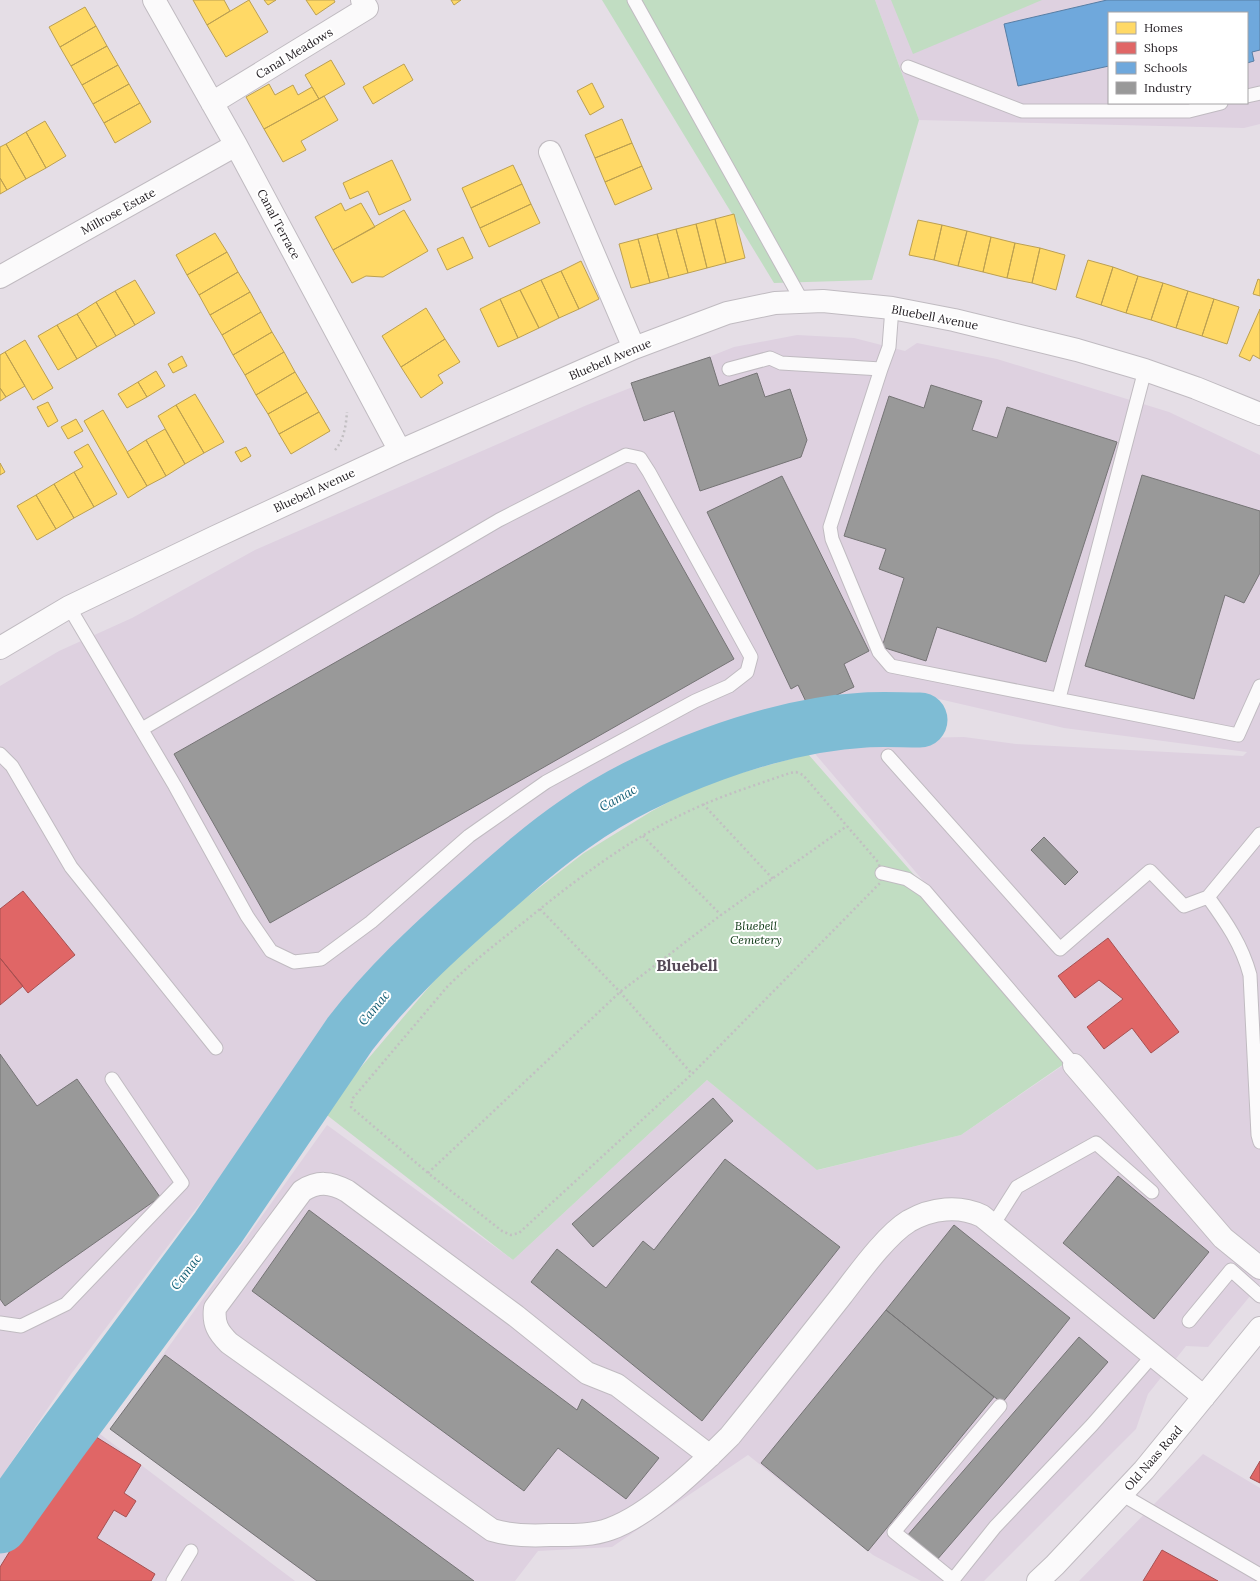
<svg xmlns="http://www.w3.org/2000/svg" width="1260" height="1581" viewBox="0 0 1260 1581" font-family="Lora,serif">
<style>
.built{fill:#ded1e0;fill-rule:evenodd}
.green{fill:#c1ddc2}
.homes{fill:#ffd966;stroke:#bca051}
.shops{fill:#e06666;stroke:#a75051}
.schools{fill:#6fa8dc;stroke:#587ea4}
.industry{fill:#999;stroke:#757475}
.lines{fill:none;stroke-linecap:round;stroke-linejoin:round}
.river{stroke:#7ebcd4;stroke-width:55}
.service-casing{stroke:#c0bbc1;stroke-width:15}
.minor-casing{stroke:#c0bbc1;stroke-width:24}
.path{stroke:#c2bfc2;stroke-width:2.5;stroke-dasharray:2 3;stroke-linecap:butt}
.service{stroke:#fbfafb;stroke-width:13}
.minor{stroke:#fbfafb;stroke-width:22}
.labels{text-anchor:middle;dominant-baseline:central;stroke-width:4;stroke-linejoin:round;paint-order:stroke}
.street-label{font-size:12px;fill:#211c21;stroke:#fff}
.park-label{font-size:12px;font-style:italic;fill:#0a3511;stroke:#fff}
.water-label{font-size:13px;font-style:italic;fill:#166076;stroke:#fff}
.district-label{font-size:16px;font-weight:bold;fill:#554a57;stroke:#fff}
</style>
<rect width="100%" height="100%" fill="#e5dee6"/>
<path class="built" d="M875,0H1260V124L1244,128L919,120ZM1109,13H1247V103H1109Z
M797,335L854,338L905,351L917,343L997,359L1169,412L1260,455V1251L1258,1253L1260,1284L1208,1347L1186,1346L1148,1394L1136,1429L984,1581H921L873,1555L748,1455L612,1547L538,1551L515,1581H316L110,1429L327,1125L513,1260L707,1080L818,1170L961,1135L1074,1058L811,749L871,739L964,737L1016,744L1243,756L1247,752L1064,728L926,696L825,717L773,709L676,740L599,784L486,866L389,962L289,1086L71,1374L0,1479V686L59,651L132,618L255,550L587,405L734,347Z
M84,1422L295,1581H0V1553Z
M1203,1454L1260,1488V1581H1079Z"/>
<path class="green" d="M602,0H875L919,120L872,280L774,283Z
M891,0H1042L913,54Z
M808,754L1074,1057L961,1135L817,1170L707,1080L513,1260L323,1112L451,961L469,942L584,853L652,811L702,784Z"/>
<path class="homes" d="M193,0H224L230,11L207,25Z
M249,0L268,32L226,57L207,25Z
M264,0H276L268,5Z
M306,0H334L335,2L316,15Z
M451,0H461L454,5Z
M85,7L96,26L60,47L49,27Z
M96,26L107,46L71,66L60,47Z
M107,46L118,65L82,85L71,66Z
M331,60L345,84L319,99L305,75Z
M404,64L413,80L373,104L363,87Z
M118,65L129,84L93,104L82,85Z
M592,83L604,107L590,115L577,91Z
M129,84L140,103L104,123L93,104Z
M269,84L275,95L293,85L298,95L312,87L319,99L264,129L246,97Z
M324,96L338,120L301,141L306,150L283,162L264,129Z
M140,103L151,122L115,143L104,123Z
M622,119L632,143L595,158L585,135Z
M45,121L66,156L46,168L26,132Z
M26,132L46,168L26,179L6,144Z
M632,143L642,166L605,182L595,158Z
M6,144L26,179L7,190L0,178V147Z
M392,160L411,200L379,215L368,191L350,199L343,183Z
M513,165L522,184L471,208L462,188Z
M642,166L652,189L615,205L605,182Z
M0,178L7,190L0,194Z
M522,184L531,204L480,228L471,208Z
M341,203L345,211L361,203L375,227L333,250L315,217Z
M531,204L540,223L489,247L480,228Z
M404,210L428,251L383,277L366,276L352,283L333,250Z
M734,214L745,258L726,263L715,219Z
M715,219L726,263L707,268L696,224Z
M918,220L942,225L934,260L909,255Z
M696,224L707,268L688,273L676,229Z
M942,225L967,231L958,266L934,260Z
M676,229L688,273L669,278L657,234Z
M967,231L991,237L983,272L958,266Z
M215,233L227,252L187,275L176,255Z
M657,234L669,278L650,283L638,239Z
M463,237L473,258L447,270L437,249Z
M991,237L1015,243L1007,278L983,272Z
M638,239L650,283L631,288L619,244Z
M1015,243L1040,248L1032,283L1007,278Z
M1040,248L1065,255L1056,290L1032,283Z
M227,252L238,272L199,295L187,275Z
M1088,260L1113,267L1101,305L1076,297Z
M581,261L599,299L579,309L561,271Z
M1113,267L1138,276L1126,313L1101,305Z
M561,271L579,309L559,318L541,280Z
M238,272L250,292L210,315L199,295Z
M1138,276L1163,283L1151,320L1126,313Z
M1258,279L1260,280V296L1253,294Z
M135,280L155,313L135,325L115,291Z
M541,280L559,318L539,328L520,290Z
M1163,283L1188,291L1176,328L1151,320Z
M520,290L539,328L518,338L500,299Z
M115,291L135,325L116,336L96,302Z
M1188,291L1214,299L1202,336L1176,328Z
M250,292L261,312L222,335L210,315Z
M500,299L518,338L498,347L480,309Z
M1214,299L1239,307L1227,344L1202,336Z
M96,302L116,336L97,347L77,314Z
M426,308L445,339L401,367L382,336Z
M1260,309V359L1253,355L1250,361L1239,356Z
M261,312L272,332L233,355L222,335Z
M77,314L97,347L77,359L57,325Z
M57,325L77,359L58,370L38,336Z
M272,332L284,352L245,375L233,355Z
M445,339L460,362L438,375L443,383L421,398L401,367Z
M25,340L53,388L33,400L5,352Z
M5,352L25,386L6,397L0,388V355Z
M284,352L295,372L256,395L245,375Z
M182,356L187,366L173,373L168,364Z
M156,371L165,386L147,397L138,382Z
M295,372L307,392L268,414L256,395Z
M138,382L147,397L127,408L118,394Z
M0,388L6,397L0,401Z
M307,392L319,412L279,434L268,414Z
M195,394L224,442L204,453L176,405Z
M48,402L58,421L48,427L37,407Z
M176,405L204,453L185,464L158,416Z
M103,410L147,486L128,498L84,421Z
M319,412L330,431L291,454L279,434Z
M76,419L83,431L68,439L61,427Z
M165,429L185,464L166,476L146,440Z
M146,440L166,476L147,486L127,452Z
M88,444L117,494L94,507L74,472L83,467L74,452Z
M246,447L251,456L241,462L235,452Z
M0,463L5,472L0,475Z
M74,472L94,507L74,518L54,484Z
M54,484L74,518L56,529L36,495Z
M36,495L56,529L37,540L17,506Z"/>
<path class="shops" d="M23,891L75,955L28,993L0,958V909Z
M1108,938L1179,1032L1151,1053L1132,1028L1104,1049L1087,1027L1123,999L1099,980L1075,998L1058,976Z
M0,958L23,986L0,1005Z
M85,1430L141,1465L124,1493L136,1501L126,1517L114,1510L97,1538L155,1574L151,1581H0V1567Z
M1260,1461V1483L1250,1478Z
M1162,1550L1218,1581H1143Z"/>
<path class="schools" d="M1107,0H1260V50L1252,52L1254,61L1247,63V13H1109V66L1018,86L1004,24Z"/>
<path class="industry" d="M710,357L719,386L757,373L765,397L790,389L807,440L801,457L700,491L674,411L644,421L631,383Z
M931,385L982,401L972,430L997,438L1007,407L1117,442L1046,662L937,627L926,661L882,647L904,578L879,569L886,549L844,536L889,396L924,408Z
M1142,475L1260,511V573L1244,603L1225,595L1194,699L1085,666Z
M782,476L869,651L844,664L854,687L809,708L798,685L791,689L707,512Z
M639,490L734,659L270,923L174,754Z
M1044,837L1078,872L1065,885L1031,850Z
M0,1054L37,1106L77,1079L160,1197L5,1306L0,1299Z
M713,1098L733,1121L593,1247L572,1224Z
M725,1159L840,1247L702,1421L531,1282L557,1249L606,1288L643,1241L654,1250Z
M1118,1176L1209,1252L1154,1319L1063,1243Z
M309,1210L577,1410L582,1399L659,1458L626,1499L558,1448L524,1491L252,1291Z
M954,1225L1070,1318L1002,1403L886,1310Z
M886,1310L994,1397L868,1551L761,1463Z
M1079,1337L1108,1362L936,1561L907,1536Z
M165,1355L474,1581H317L110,1429Z"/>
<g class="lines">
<path class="river" d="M0,1526L59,1443L218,1228L350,1034C386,987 431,945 475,906C507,878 540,848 575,824C650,771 773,725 865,720C883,719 902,720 920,720"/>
<g class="service-casing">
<path id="service" d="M634,0L802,301
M908,67L1022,111H1189L1221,103
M1247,96L1260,93
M729,369L770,358L781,363L881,369L830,527L832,539L879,652L891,666L1238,735L1260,686
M881,369L889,347L892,308
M69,607L175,786L247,916L271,951L294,962L321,959L371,922L469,836L546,782L695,701L729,686L747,672L751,657L649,472L640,458L626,455L499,520L142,729
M1059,698L1145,370
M0,754L12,766L71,867L216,1048
M888,756L1060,949L1150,871L1184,906L1208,897C1226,922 1242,945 1250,975L1258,1135L1260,1142
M882,873L907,879L925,891L1074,1065
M1208,897L1260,834
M993,1225L1017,1187L1096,1143L1152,1192
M1189,1321L1231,1270L1260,1296
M0,1323L21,1326L66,1304L182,1183L112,1079
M1121,1494L1260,1575
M952,1579L894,1532L1000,1406
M173,1581L191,1551
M952,1581L995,1527L1092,1425L1153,1355"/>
</g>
<g class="minor-casing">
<path id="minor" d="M154,0L236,145L400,451
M212,103L367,8L362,0
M550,152L634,348
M0,277L236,145
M0,648L69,607L215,537L400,451L634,348L727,313L775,303L823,301L892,308L954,320L1077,350L1145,370L1196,388L1260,414
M1074,1065L1223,1238L1260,1268
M710,1456L617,1385L587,1373L516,1316L347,1191C330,1182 318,1181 302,1191L215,1308C213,1324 218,1332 229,1343L492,1530C511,1536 530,1536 550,1535C570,1535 591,1536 610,1529C650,1515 700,1466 730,1436C768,1389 805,1342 842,1295C859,1273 886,1235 909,1221C932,1208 959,1205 982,1216L1204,1397
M1038,1581L1055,1565L1144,1470L1260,1328"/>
</g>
<path class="path" d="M335,450C344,440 346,425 347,412
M796,772L803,775L878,862L882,873L881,882L692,1074L519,1233L511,1235L502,1231L428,1173L351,1107L353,1098L447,987C471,963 498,942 524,922C574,881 629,839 687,812C720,796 756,785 790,773Z
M703,804L773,879
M643,836L721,915
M540,909L620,992L692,1074
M428,1173L620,992L721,915L847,826"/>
<use href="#service" class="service"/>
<use href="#minor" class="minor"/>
</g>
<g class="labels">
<g class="street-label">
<text transform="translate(294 53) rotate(-31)">Canal Meadows</text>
<text transform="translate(118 211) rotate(-29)">Millrose Estate</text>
<text transform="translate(279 224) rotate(62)">Canal Terrace</text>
<text transform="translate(935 317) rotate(11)">Bluebell Avenue</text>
<text transform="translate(610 359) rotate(-23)">Bluebell Avenue</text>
<text transform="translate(314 490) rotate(-25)">Bluebell Avenue</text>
<text transform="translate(1153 1458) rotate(-49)">Old Naas Road</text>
</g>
<g class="park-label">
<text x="756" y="925">Bluebell<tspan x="756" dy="14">Cemetery</tspan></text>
</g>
<g class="water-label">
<text transform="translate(618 798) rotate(-29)">Camac</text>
<text transform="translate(374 1008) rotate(-50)">Camac</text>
<text transform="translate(186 1272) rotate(-53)">Camac</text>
</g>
<g class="district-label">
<text x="687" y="965">Bluebell</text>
</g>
</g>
<rect x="1108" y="12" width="140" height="92" fill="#ffffff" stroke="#a6a4a6"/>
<rect x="1116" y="22" width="20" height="12" fill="#ffd966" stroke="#a6a4a6"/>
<text x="1144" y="32" font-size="12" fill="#211c21">Homes</text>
<rect x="1116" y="42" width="20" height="12" fill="#e06666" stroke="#a6a4a6"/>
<text x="1144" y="52" font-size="12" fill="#211c21">Shops</text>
<rect x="1116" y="62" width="20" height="12" fill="#6fa8dc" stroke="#a6a4a6"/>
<text x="1144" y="72" font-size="12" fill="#211c21">Schools</text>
<rect x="1116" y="82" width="20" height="12" fill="#999999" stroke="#a6a4a6"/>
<text x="1144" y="92" font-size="12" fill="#211c21">Industry</text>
</svg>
